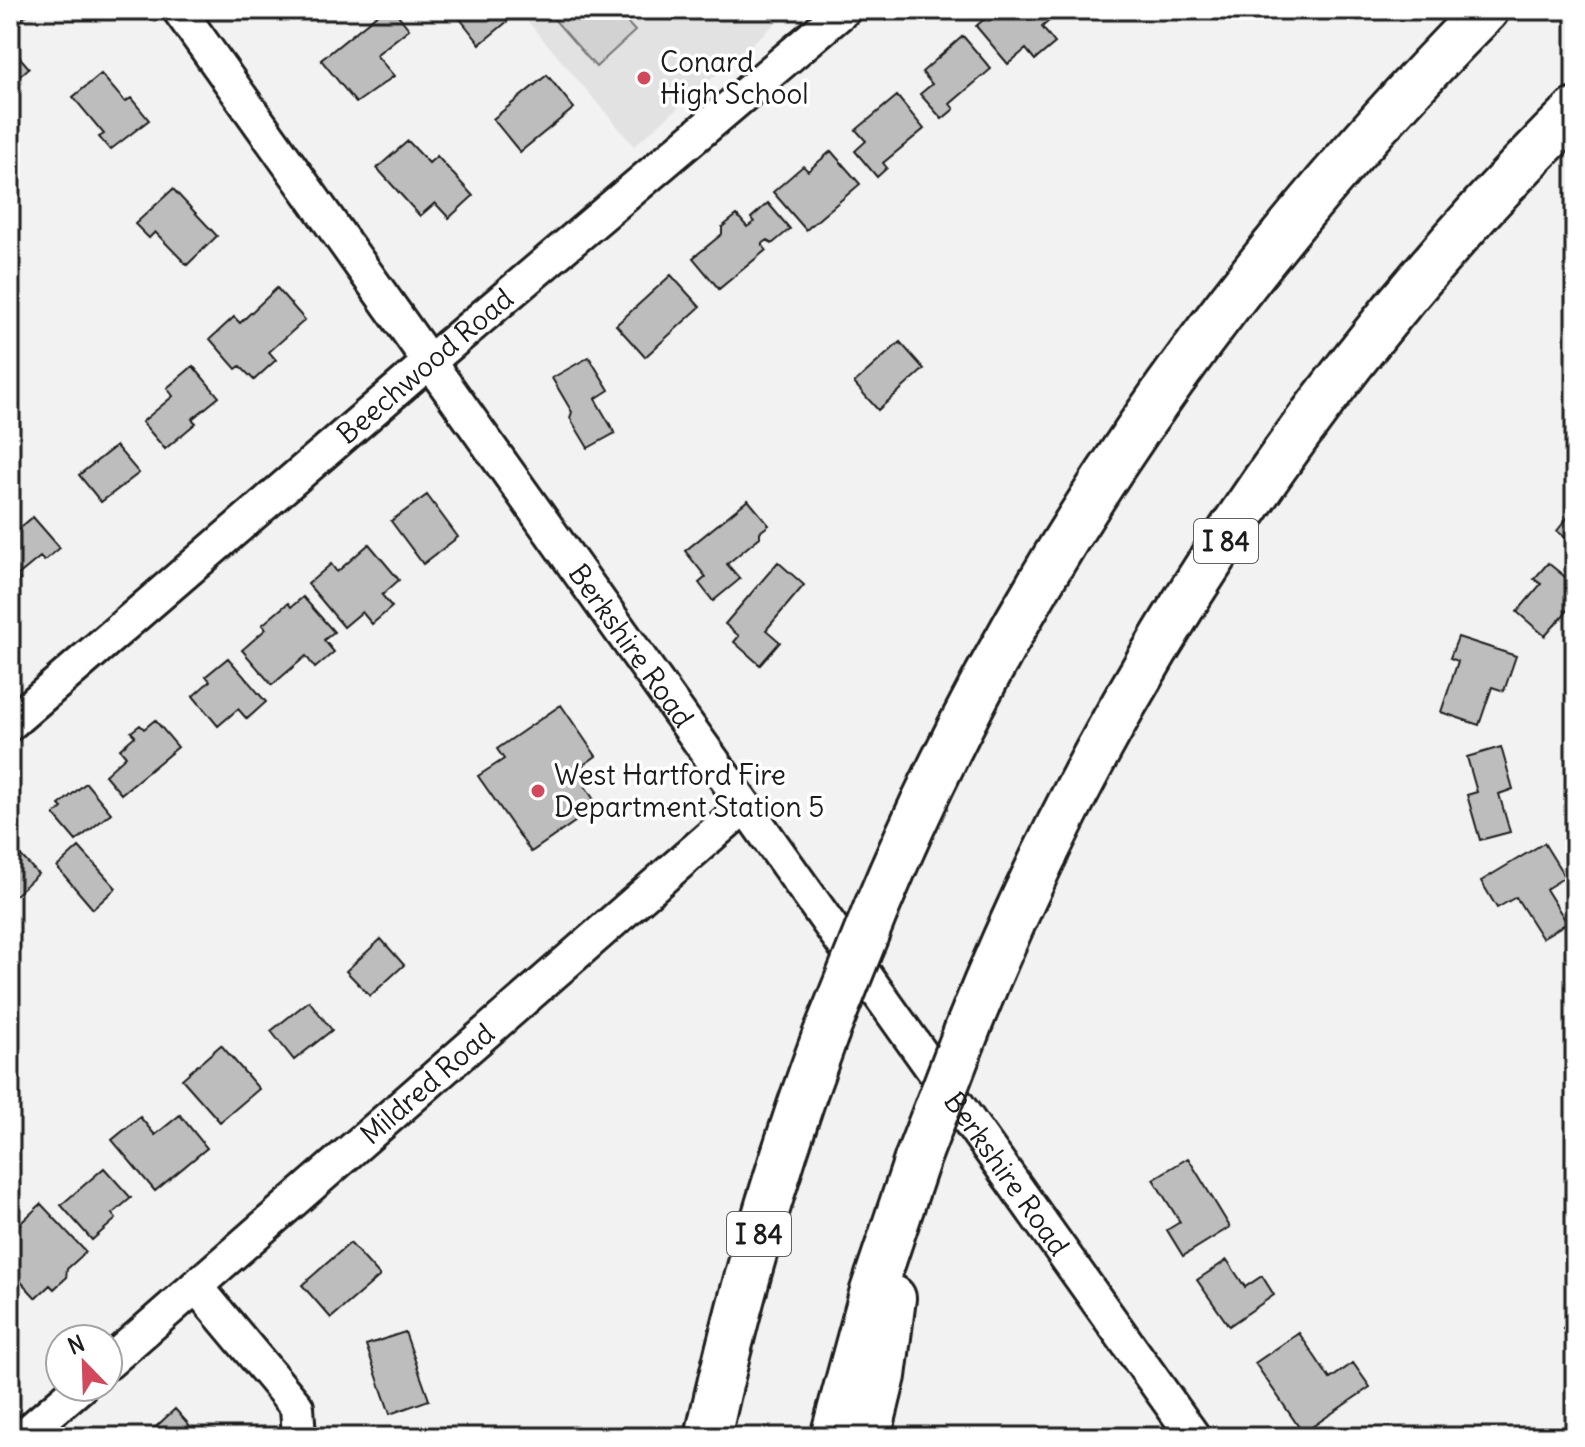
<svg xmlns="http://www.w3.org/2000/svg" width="1585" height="1447" viewBox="0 0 1585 1447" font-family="Delius,sans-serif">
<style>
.built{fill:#e2e2e2}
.green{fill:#d2d2d2;stroke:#777;stroke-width:2}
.building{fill:#bdbdbd;stroke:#1c1c1c;stroke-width:2}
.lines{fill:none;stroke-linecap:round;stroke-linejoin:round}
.street-casing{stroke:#1c1c1c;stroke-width:38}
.highway-casing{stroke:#1c1c1c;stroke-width:50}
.street{stroke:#fff;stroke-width:32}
.highway{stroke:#fff;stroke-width:44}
.highway-bridge-casing{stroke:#1c1c1c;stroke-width:50;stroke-linecap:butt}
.highway-bridge{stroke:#fff;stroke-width:44}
.poi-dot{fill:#d1495b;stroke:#fff;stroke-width:3}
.labels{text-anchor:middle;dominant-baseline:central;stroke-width:7;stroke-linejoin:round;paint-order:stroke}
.shield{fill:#fff;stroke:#606060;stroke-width:2}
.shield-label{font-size:26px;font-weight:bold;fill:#1c1c1c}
.poi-label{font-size:28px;fill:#1c1c1c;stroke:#fff;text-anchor:start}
.street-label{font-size:28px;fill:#1c1c1c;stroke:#fff}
</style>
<rect width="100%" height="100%" fill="#f2f2f2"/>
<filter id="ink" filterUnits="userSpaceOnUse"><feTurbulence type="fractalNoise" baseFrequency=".0125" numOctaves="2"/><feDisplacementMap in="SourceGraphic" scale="16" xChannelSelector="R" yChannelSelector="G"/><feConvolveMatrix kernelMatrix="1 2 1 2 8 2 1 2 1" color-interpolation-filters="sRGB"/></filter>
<g filter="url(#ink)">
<path class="built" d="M518,10H791L634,146Z"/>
<path class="green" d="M546,10H616L635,31L596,67Z"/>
<path class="building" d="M10,10H32L10,30Z
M383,10H394L409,29L376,55L394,76L356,103L321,60Z
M463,10H498L508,21L480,44L457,15Z
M995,10H1056L1058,13L1042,27L1055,43L1035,60L1026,49L1008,64L976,26Z
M963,36L991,69L950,104L954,109L942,119L920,94L932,84L922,72Z
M10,46L29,68L13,82L10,79Z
M101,74L125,102L131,98L149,120L110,150L99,137L104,134L73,97Z
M547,75L574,108L520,152L493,119Z
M897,96L924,129L883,163L887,168L877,177L855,151L866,141L856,130Z
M408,141L429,163L437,156L473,196L449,218L435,203L420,216L377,168Z
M831,151L860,184L806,230L773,192L803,166L808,171Z
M173,189L217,236L187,265L155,232L149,238L135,224Z
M768,203L790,229L772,244L768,240L762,244L766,250L719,289L693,258L722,234V227L737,215L747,227L754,222L751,218Z
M671,275L700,307L645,357L616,325Z
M277,288L305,320L269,352L276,360L254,380L240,366L236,369L210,339L234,317L240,323Z
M900,342L924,369L878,410L854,383Z
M589,357L609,390L595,399L615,433L588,448L570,418L572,412L552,378Z
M193,366L219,397L192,419L196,423L165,449L142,422L173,396L167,388Z
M116,446L139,473L101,502L79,475Z
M427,495L458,537L423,564L391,521Z
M748,500L769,525L760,532V537L727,564L740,579L713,601L699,583L706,577L685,551Z
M1575,508V545L1557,531Z
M33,517L60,548L44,561L40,557L17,576L20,580L10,588V536Z
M369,544L399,580L382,595L392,607L372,624L362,612L344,627L308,584L331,564L337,572Z
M778,562L804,585L766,630L780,642L760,665L734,642L739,636L725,624Z
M1548,563L1575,585V602L1545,636L1517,612L1541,584L1534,579Z
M303,597L334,632L324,640L334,652L315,668L306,656L272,685L242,650L266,629L262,625L288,603L291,607Z
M1458,637L1516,656L1504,691L1492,687L1479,725L1441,712L1458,661L1450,658Z
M228,658L266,702L247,719L238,709L218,726L193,696L210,681L206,676Z
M561,705L596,756L575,771L598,806L531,852L478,776L504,759L497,749Z
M155,720L178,747L121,794L105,775L126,756L120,749L135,736L131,732L140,725L144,729Z
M1501,747L1513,789L1499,794L1510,832L1480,840L1467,795L1477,792L1467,757Z
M86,783L111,813L76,841L54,815L62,808L59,805Z
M1544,843L1565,877L1546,889L1567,923L1542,938L1516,897L1497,908L1481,881Z
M11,845L38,874L10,900V847Z
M79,847L116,888L93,909L57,867Z
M381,939L404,965L370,996L346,971Z
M309,1001L332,1030L294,1060L271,1031Z
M221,1045L259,1089L220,1122L182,1079Z
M180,1115L207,1148L155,1191L112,1140L140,1117L155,1135Z
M1188,1158L1230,1227L1183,1256L1167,1230L1180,1222L1153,1179Z
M104,1168L131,1198L112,1214L116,1219L92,1240L61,1205Z
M41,1204L86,1252L67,1269L66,1278L54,1289L50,1285L36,1298L10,1270V1233Z
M350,1243L380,1276L331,1318L302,1285Z
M1227,1260L1245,1287L1262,1276L1274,1295L1229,1326L1197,1280Z
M1575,1320V1346L1563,1328Z
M405,1332L429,1400L390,1414L366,1345Z
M1299,1333L1330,1379L1353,1363L1370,1387L1303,1433L1255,1363Z
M175,1409L200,1437H145Z"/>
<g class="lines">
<g class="street-casing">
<g id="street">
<path id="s1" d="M179,10L1194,1437"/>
<path id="s2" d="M10,724L429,362L844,10"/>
<path d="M196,1286L297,1407L299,1437"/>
<path id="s3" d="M108,1363L745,806"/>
<path d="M22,1437L80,1387"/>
</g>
</g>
<g class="highway-casing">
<path id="highway" d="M876,909C1016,572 1230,268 1486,10
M967,1030C1100,695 1318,365 1575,111
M708,1437C738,1300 776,1167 825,1036
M833,1437L872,1294L917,1160
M868,1437L883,1376L893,1298"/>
</g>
<use href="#street" class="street"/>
<use href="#highway" class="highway"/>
<g class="highway-bridge-casing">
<path id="highway-bridge" d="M825,1036L876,909
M917,1160L967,1030"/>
</g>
<use href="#highway-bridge" class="highway-bridge"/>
</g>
</g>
<g class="poi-dot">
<circle cx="644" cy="78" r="8"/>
<circle cx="538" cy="791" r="8"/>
</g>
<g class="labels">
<g class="shield">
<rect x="1194" y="519" width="64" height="44" rx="6"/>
<rect x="727" y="1212" width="64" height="44" rx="6"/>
</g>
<g class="shield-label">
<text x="1226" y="541">I 84</text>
<text x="759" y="1234">I 84</text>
</g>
<g class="poi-label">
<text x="660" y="62">Conard<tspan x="660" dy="32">High School</tspan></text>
<text x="554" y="775">West Hartford Fire<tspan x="554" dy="32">Department Station 5</tspan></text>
</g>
<g class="street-label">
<text stroke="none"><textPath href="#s2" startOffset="548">Beechwood Road</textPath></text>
<text stroke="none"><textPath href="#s1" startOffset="780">Berkshire Road</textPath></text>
<text stroke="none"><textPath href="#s3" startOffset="424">Mildred Road</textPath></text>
<text stroke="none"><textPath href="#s1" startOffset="1428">Berkshire Road</textPath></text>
</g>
</g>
<rect width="1585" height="1447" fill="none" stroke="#fff" stroke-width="40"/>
<rect x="20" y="20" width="1545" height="1407" fill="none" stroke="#1c1c1c" stroke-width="3" filter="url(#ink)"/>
<g transform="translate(84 1363) rotate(337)"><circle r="38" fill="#ffffff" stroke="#a4a4a4" stroke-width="2"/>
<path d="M0-6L14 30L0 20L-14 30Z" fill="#d1495b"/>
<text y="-12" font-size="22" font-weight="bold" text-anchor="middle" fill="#1c1c1c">N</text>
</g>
</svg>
